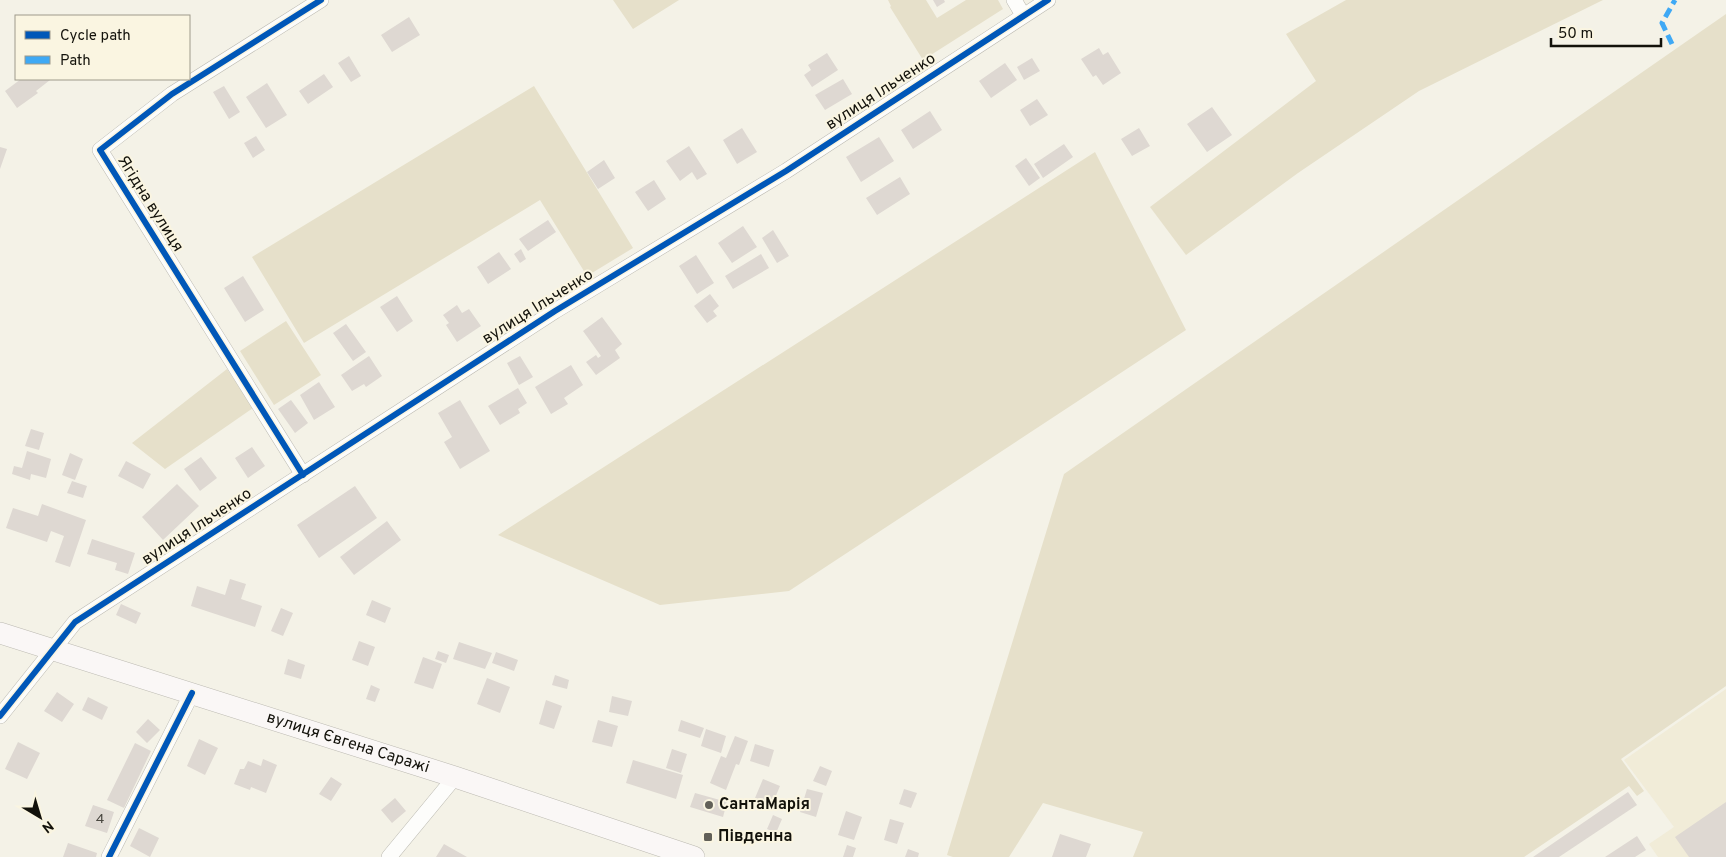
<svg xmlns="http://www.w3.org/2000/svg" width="1726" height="857" viewBox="0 0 1726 857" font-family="Overpass,sans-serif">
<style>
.built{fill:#f1ecd8}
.green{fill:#e6e0ca}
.building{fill:#ded8d2}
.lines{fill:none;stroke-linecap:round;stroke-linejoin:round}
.street-casing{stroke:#bbb9b1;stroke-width:16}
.secondary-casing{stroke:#bbb9b1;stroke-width:22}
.street{stroke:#fdfdfb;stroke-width:15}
.secondary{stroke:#faf7f6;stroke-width:21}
.quiet{stroke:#3fa9f5;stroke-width:5;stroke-dasharray:10 5;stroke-linecap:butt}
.cycleway-casing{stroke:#faf5e1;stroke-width:9}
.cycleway{stroke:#0057b8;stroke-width:6}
.poi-dot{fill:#626058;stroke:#faf5e1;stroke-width:2}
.labels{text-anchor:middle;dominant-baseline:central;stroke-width:4;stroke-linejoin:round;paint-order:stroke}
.number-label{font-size:14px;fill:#494740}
.street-label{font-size:16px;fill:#13120b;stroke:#faf5e1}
.poi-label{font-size:16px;font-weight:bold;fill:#13120b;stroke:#faf5e1;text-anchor:start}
</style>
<rect width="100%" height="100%" fill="#f4f2e7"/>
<path class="built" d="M1726,689V857H1658L1649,844L1674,827L1624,760Z"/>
<path class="green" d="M613,0H679L633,29Z
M888,0H926L937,18L966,0H998L1003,9L923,60L890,7L891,6Z
M1346,0H1603L1419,91L1298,173L1186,255L1150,207L1316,81L1286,34Z
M1726,14V686L1621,759L1644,791L1637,796L1629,786L1524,857H1133L1143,832L1043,803L1009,857H953L947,855L1064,474Z
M534,86L633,248L587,276L540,200L304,343L252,257Z
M1095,152L1186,330L789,591L660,605L498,535Z
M286,321L321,375L274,405L240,351Z
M227,369L253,408L165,469L132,443Z"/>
<path class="building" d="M933,0H944L945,2L937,7Z
M409,17L420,35L392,52L381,35Z
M1099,48L1103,55L1108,52L1121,73L1103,85L1096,75L1093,77L1081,59Z
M827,53L838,70L812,87L804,75L811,70L808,65Z
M349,56L361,76L351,82L338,63Z
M1032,58L1040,71L1024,80L1017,67Z
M1005,63L1017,80L991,98L979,81Z
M324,74L333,87L308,104L299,91Z
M21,79H49L50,80L36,91L38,93L17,108L5,91Z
M843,79L852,94L825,110L815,95Z
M267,83L287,115L266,128L246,97Z
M224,86L240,112L229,119L213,92Z
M1037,99L1048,115L1030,126L1020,110Z
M1212,107L1232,135L1207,152L1187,124Z
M930,111L942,130L913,149L901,130Z
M742,128L757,152L737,164L723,140Z
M1139,128L1150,146L1132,156L1121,139Z
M256,136L265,150L253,158L244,143Z
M879,137L894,161L861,182L846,157Z
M1064,144L1073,157L1043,178L1034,164Z
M689,146L707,174L697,180L692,172L680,181L666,161Z
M0,147L7,149L0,169Z
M1026,158L1040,178L1029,186L1015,166Z
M604,160L615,178L598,189L587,172Z
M900,177L910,194L877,215L866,198Z
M654,180L666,199L648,211L635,192Z
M548,220L556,232L528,251L519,239Z
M743,226L757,247L732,263L718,243Z
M773,230L789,256L777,263L762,238Z
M521,249L526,259L520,263L514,254Z
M499,252L511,269L488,284L477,267Z
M761,254L769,268L733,289L725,276Z
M696,255L714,283L697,294L679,266Z
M243,276L264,310L245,322L224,288Z
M710,294L719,306L713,311L717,316L707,323L694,306Z
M397,296L413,321L397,332L380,307Z
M457,305L462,313L469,309L481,326L457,342L446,325L449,323L443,315Z
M602,317L622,344L615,350L620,358L596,375L586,362L596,355L598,358L601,356L583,331Z
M346,324L366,352L353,361L333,333Z
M369,356L382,376L366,387L364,384L352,391L341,375Z
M520,356L533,377L519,385L507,363Z
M571,365L583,385L564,398L568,404L551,414L535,387Z
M319,382L335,407L314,420L300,395Z
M518,388L527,403L518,409L520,413L500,425L488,406Z
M291,400L308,423L295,433L278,409Z
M460,400L490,451L460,469L444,442L452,437L438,413Z
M31,429L44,433L39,450L25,446Z
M252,447L265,466L248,478L235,458Z
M27,451L51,459L46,478L31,474L30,480L12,474L14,466L22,468Z
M70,453L83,459L75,480L62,475Z
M201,457L217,478L200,491L184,469Z
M126,461L151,474L143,489L118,476Z
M72,481L87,486L83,498L67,493Z
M177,484L199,506L163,540L142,517Z
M355,486L377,518L319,558L297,525Z
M42,504L86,520L70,567L55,562L64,536L51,531L47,542L6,528L13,508L38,516Z
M387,521L401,540L354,575L340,557Z
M92,539L135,553L128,574L115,570L117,563L87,554Z
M230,579L246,584L241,599L262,606L255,627L191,606L197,586L225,595Z
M372,600L391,608L385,623L366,615Z
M121,604L141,613L136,624L116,615Z
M281,608L293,613L283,636L271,631Z
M359,641L375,647L368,666L352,660Z
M459,642L492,653L485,669L453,659Z
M438,651L449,655L446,663L435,659Z
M496,652L518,660L514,671L492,663Z
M423,657L442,664L433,689L414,683Z
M288,659L305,665L301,679L284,674Z
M555,675L569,680L567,689L552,685Z
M487,678L510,687L500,713L477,704Z
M371,685L380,689L375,702L366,699Z
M57,692L74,704L62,722L44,711Z
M612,696L632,701L628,716L609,712Z
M88,697L108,707L102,720L82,710Z
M546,700L562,706L554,729L539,724Z
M148,719L160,730L147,743L136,732Z
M598,720L618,726L612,747L592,742Z
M681,720L704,728L700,738L678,731Z
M706,729L726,736L721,753L701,746Z
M735,736L748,741L739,765L736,764L726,790L710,783L721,756L726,758Z
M199,739L218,748L205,775L187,766Z
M18,742L40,753L27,779L5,769Z
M135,743L151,751L124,808L107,800Z
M755,744L774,750L769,767L750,761Z
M672,749L687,754L681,773L666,768Z
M263,759L277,765L266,793L251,787L250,790L234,784L240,769H244L248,761L261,766Z
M633,760L683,775L676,799L626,783Z
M820,766L832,771L826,786L813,781Z
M331,777L342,784L331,801L319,794Z
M763,779L780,786L772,805L755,798Z
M807,789L823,793L816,817L800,812Z
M904,789L917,793L911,808L899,804Z
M1628,792L1637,805L1559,857H1533Z
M695,793L727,802L723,817L690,807Z
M395,798L406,811L392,823L381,810Z
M1726,802V857H1689L1675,837Z
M93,805L114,812L107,833L85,826Z
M846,811L862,817L854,840L838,835Z
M773,815L782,819L776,833L767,829Z
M890,819L904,823L897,844L884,840Z
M139,828L159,838L150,857L130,846Z
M1060,834L1091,844L1086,857H1052Z
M1637,836L1646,850L1635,857H1605Z
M68,843L97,853L96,857H63Z
M444,844L467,857H436Z
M847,845L856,848L853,857H843Z
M908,849L919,853L918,857H905Z"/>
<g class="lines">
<g class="street-casing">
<path id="street" d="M1014,0L1023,15
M303,475L100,150L172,94L321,0
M0,716L75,622L555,311L786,171L1048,0
M109,857L192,693
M389,857L455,777"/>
</g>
<g class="secondary-casing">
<g id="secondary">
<path id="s1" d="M0,633L455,777L694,857"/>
</g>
</g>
<use href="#street" class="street"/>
<use href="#secondary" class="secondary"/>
<path class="quiet" d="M1672,44L1662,23L1675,0"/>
<g class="cycleway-casing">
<path id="cycleway" d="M303,475L100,150L172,94L321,0
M0,716L75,622L555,311L786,171L1048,0
M109,857L192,693"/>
</g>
<use href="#cycleway" class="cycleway"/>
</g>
<g class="poi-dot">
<circle cx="709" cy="805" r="5"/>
<rect x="703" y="832" width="10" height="10" rx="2.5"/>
</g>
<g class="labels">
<g class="number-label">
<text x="100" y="819">4</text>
</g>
<g class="street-label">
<text transform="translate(881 92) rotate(-33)">вулиця Ільченко</text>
<text transform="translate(150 204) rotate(58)">Ягідна вулиця</text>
<text transform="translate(538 307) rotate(-32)">вулиця Ільченко</text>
<text transform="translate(197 527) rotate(-33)">вулиця Ільченко</text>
<text stroke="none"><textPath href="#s1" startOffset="365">вулиця Євгена Саражі</textPath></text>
</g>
<g class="poi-label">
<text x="719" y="805">СантаМарія</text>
<text x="718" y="837">Південна</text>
</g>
</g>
<rect x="15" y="15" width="175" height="65" fill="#faf5e1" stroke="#9e9a8b"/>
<rect x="25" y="31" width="25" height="8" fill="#0057b8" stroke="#9e9a8b"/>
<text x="60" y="40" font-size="15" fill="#13120b">Cycle path</text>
<rect x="25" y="56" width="25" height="8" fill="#3fa9f5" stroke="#9e9a8b"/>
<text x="60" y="65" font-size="15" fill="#13120b">Path</text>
<g transform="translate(40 817) rotate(142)" stroke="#faf5e1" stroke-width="4" paint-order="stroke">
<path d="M0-4L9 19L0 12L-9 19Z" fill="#13120b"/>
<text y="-8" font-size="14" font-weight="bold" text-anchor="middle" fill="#13120b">N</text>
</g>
<path d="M1551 38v8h110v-8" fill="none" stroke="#13120b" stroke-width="2.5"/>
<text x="1558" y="38" font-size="15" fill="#13120b" stroke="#faf5e1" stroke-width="4" paint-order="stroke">50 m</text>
</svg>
